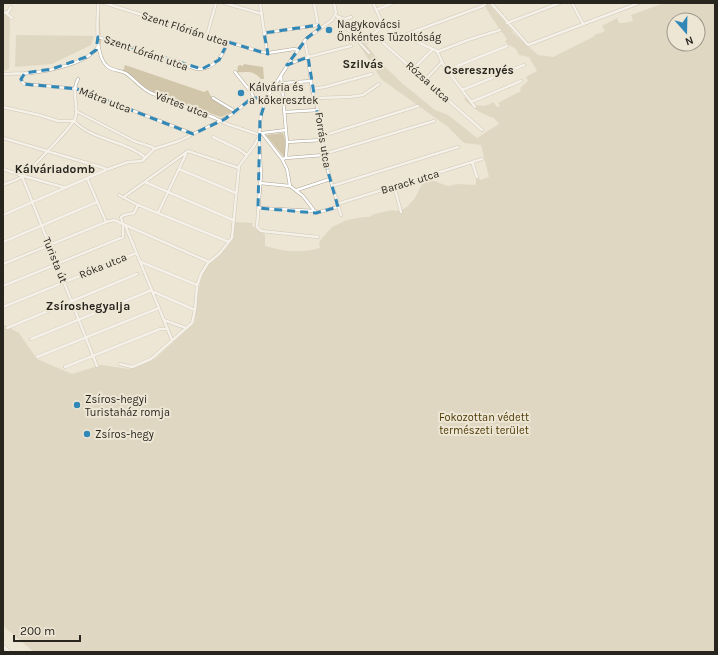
<svg xmlns="http://www.w3.org/2000/svg" width="718" height="655" viewBox="0 0 718 655" font-family="Karla,sans-serif">
<style>
.green{fill:#d1c5aa;fill-rule:evenodd}
.lines{fill:none;stroke-linecap:round;stroke-linejoin:round}
.stream{stroke:#bfad84;stroke-width:1}
.minor-casing{stroke:#aca595;stroke-width:3.5}
.minor{stroke:#fff;stroke-width:2.5}
.marked{fill:none;stroke:#3188b7;stroke-width:3;stroke-dasharray:8 5;stroke-linejoin:round}
.poi-dot{fill:#3188b7;stroke:#ede6d5;stroke-width:1.5}
.labels{text-anchor:middle;dominant-baseline:central;stroke-width:4;stroke-linejoin:round;paint-order:stroke}
.poi-label{font-size:11px;fill:#28251f;stroke:#ede6d5;text-anchor:start}
.street-label{font-size:11px;fill:#28251f;stroke:#ede6d5}
.park-label{font-size:11px;fill:#4d3903;stroke:#ede6d5}
.neighbourhood-label{font-size:12px;font-weight:bold;fill:#28251f;stroke:#ede6d5}
</style>
<rect width="100%" height="100%" fill="#ede6d5"/>
<path class="green" d="M488,3L513,31L512,32L538,55L553,57L593,37L596,34H598L605,31L602,26L617,18L619,23H623L633,21L631,15L664,3H715V652H34L3,626V324L19,333L37,359L72,374L101,365L129,369L155,359L195,322C197,304 197,284 206,268C208,263 213,260 217,257C230,247 232,238 234,222L253,223L252,226L265,234V246L269,247C287,252 302,253 320,248L319,242L332,227L347,220L363,217H369L374,214L392,210L399,211L407,207L415,198L425,178L427,177L434,181L448,186L458,184L475,185L476,183V178H479L480,180L489,177L481,145L464,143L448,127L381,79L358,43L361,39L384,66L403,84L435,110L448,115L477,138L499,124L494,118C483,115 472,108 464,99L466,97L473,105C480,106 487,107 493,102L497,107L500,106L498,103L521,91L520,88L528,81L526,77L537,71L529,57L519,55L516,49L505,42L507,39L492,18L485,6ZM674,20H698V44H674Z
M3,14L8,15L10,20L9,69L3,71Z
M16,35L94,36L91,45L52,64L15,67Z
M244,64L263,67L264,79H261C251,69 248,73 237,72L238,66L240,65L243,66Z
M125,65L204,92L208,90C211,101 222,105 232,111V112L221,117L154,93C142,87 135,76 123,71Z
M283,133L285,139L286,156L284,157L266,135Z"/>
<g class="lines">
<path class="stream" d="M99,14L100,35
M100,44V39"/>
<g class="minor-casing">
<path id="minor" d="M98,3C98,19 94,55 107,66C112,71 121,70 127,74C135,80 142,89 151,93L215,118L227,124L260,135
M104,3L258,51L268,53L294,49L298,50
M224,3L262,14
M260,3L267,53
M314,3L318,25L320,28
M373,3L384,27L437,51L444,66L475,107
M491,3L528,45L639,3
M572,3L583,24
M376,10L393,3
M3,13L8,12L11,7
M6,13L12,18
M337,16L346,29L352,32L357,40L369,53
M338,17L345,19L351,17
M507,23L560,3
M264,33L318,25
M373,34L482,130
M207,35L216,3
M402,36L483,6L486,3
M98,37L197,69C215,69 222,57 228,42
M305,42L308,57L312,89L320,118L325,161L341,215
M367,42L373,34L383,26
M437,52L468,40L500,30
M289,63H291L308,57L351,46
M413,69L433,49
M447,70L507,46
M235,72L251,92L253,96L252,99
M25,73L22,76L21,81L24,84L77,89L193,134
M3,74C12,73 22,74 31,73C48,71 90,63 98,46
M281,75L287,142L286,158L282,159
M425,80L442,62
M283,83L311,81
M312,89L325,87L372,74
M462,90L524,65
M213,98L236,112
M314,98L350,97L363,95L379,84
M471,102L521,81
M3,107L39,115L58,121H73
M76,111L134,141L152,147L154,149
M285,112L318,110
M74,121C93,141 125,140 146,158
M260,133H262L282,159L287,169L290,186L303,196L316,213L338,207
M262,133L286,130
M322,136L418,106
M213,137L240,150L247,155
M259,137L261,174L257,227L261,231L318,237
M3,138L104,168L106,170
M287,142L322,140
M188,151L239,168
M324,154L434,121
M286,158L324,155
M472,162L477,177
M3,169L20,175L66,188
M179,169L236,193
M22,177L24,181L97,366
M87,178L106,222
M145,182L233,220
M260,183L290,186
M3,185C9,182 15,181 20,178C28,173 72,126 75,119C80,105 70,94 78,79
M332,186L458,147
M394,186L401,212
M297,190L330,179
M119,195L138,205L229,242
M125,198V196L188,151
M337,204L482,159
M258,208L315,211
M158,213L186,154
M3,215L106,170L128,162L142,161L154,149L179,141L222,120L236,112L250,99L255,98L266,99
M126,227L172,340
M3,242L97,202
M141,262L197,285
M3,264L106,222L114,220L209,262
M3,286L123,237V225L121,217L124,215L134,213L138,205
M154,292L195,310
M3,307L136,253
M164,320L186,328
M7,328L137,274
M31,339L152,290
M37,357L159,308
M120,364L132,367L151,359L192,323L195,310L197,286L201,274L208,263L219,254L232,238L239,166L254,146L259,137L261,113L266,99L289,63L306,39L332,20L336,13L334,3
M65,367L160,329H167
M3,646L10,652"/>
</g>
<use href="#minor" class="minor"/>
</g>
<path d="M0 0H718V655H0ZM318,25L320,28L307,38L287,65L308,57L325,161L338,207L316,213L258,208L260,119L267,96L251,99L225,119L193,134L77,89L24,84L21,79L25,73L52,69L86,57L96,50L98,37L202,69L219,60L228,42L268,54L264,33Z" fill="#ede6d5" fill-opacity=".55" fill-rule="evenodd"/>
<path class="marked" d="M318,25L320,28L307,38L287,65L308,57L325,161L338,207L316,213L258,208L260,119L267,96L251,99L225,119L193,134L77,89L24,84L21,79L25,73L52,69L86,57L96,50L98,37L202,69L219,60L228,42L268,54L264,33Z"/>
<g class="poi-dot">
<circle cx="329" cy="30" r="4"/>
<circle cx="241" cy="93" r="4"/>
<circle cx="77" cy="405" r="4"/>
<circle cx="87" cy="434" r="4"/>
</g>
<g class="labels">
<g class="poi-label">
<text x="337" y="24">Nagykovácsi<tspan x="337" dy="13">Önkéntes Tűzoltóság</tspan></text>
<text x="249" y="87">Kálvária és<tspan x="249" dy="13">a kőkeresztek</tspan></text>
<text x="85" y="399">Zsíros-hegyi<tspan x="85" dy="13">Turistaház romja</tspan></text>
<text x="95" y="434">Zsíros-hegy</text>
</g>
<g class="street-label">
<text transform="translate(185 29) rotate(18)">Szent Flórián utca</text>
<text transform="translate(146 53) rotate(19)">Szent Lóránt utca</text>
<text transform="translate(428 82) rotate(42)">Rózsa utca</text>
<text transform="translate(105 100) rotate(21)">Mátra utca</text>
<text transform="translate(182 105) rotate(21)">Vértes utca</text>
<text transform="translate(323 140) rotate(81)">Forrás utca</text>
<text transform="translate(410 182) rotate(-17)">Barack utca</text>
<text transform="translate(55 260) rotate(68)">Turista út</text>
<text transform="translate(103 266) rotate(-22)">Róka utca</text>
</g>
<g class="park-label">
<text x="484" y="417">Fokozottan védett<tspan x="484" dy="13">természeti terület</tspan></text>
</g>
<g class="neighbourhood-label">
<text x="363" y="64">Szilvás</text>
<text x="479" y="70">Cseresznyés</text>
<text x="55" y="169">Kálváriadomb</text>
<text x="88" y="306">Zsíroshegyalja</text>
</g>
</g>
<rect width="718" height="655" fill="none" stroke="#28251f" stroke-width="8"/>
<g transform="translate(686 32) rotate(160)"><circle r="19" fill="#ede6d5" stroke="#9e998c"/>
<path d="M0-3L7 15L0 10L-7 15Z" fill="#3188b7"/>
<text y="-6" font-size="11" font-weight="bold" text-anchor="middle" fill="#28251f">N</text>
</g>
<path d="M14 635v6h66v-6" fill="none" stroke="#28251f" stroke-width="2"/>
<text x="20" y="635" font-size="12" fill="#28251f" stroke="#ede6d5" stroke-width="3" paint-order="stroke">200 m</text>
</svg>
